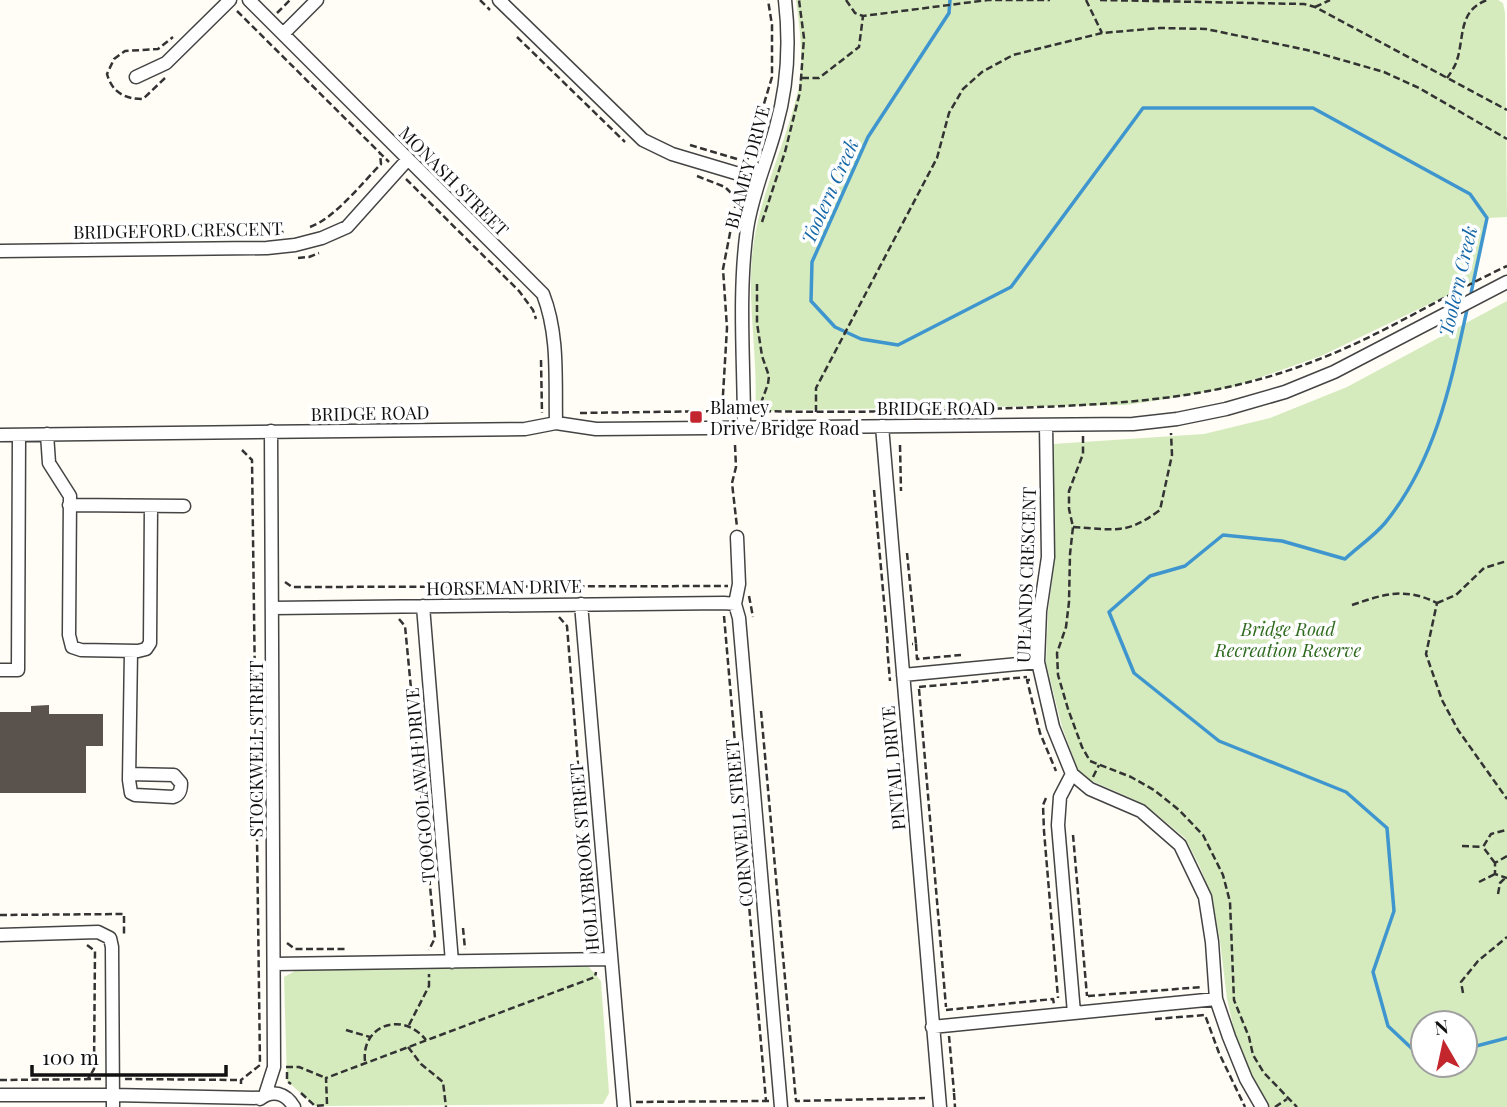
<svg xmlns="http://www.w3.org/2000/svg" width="1507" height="1107" viewBox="0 0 1507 1107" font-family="'Playfair Display',serif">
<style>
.green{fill:#d5ebbd;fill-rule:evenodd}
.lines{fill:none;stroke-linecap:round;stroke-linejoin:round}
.stream{stroke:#3f96cf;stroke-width:3.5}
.building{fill:#5a524d}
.minor-casing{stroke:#444;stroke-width:15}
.path{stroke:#333;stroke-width:2.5;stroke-dasharray:7 3.5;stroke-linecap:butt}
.minor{stroke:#fff;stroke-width:12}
.poi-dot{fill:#c4262e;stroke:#fff;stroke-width:2.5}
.labels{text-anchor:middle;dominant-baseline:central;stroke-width:7;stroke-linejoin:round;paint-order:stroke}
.street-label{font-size:18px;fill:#111;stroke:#fff}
.poi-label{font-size:18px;fill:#111;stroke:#fff;text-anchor:start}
.park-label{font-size:18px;font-style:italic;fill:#2f6b1f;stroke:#fff}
.water-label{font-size:19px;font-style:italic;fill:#1768a6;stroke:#fff}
</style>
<rect width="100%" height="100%" fill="#fffdf5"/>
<path class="green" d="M796,0H1498L1503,3L1505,13L1507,217L1487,218L1473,283L1321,356L1233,387L1166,399L1126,405L784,410L755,413C759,356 745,298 754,241C762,190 786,142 798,91C804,62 800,29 796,0Z
M1507,301V1107H1270L1252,1076L1235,1034L1227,999L1220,941L1212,897L1199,865L1185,838L1144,804L1092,781L1078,770L1062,727L1046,663L1048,612L1055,558L1053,444L1204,434L1270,418L1347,387ZM1423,1023H1465V1065H1423Z
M589,967L601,981L609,1093L603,1104L315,1106L287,1081L284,977L297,970Z"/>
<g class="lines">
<path class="stream" d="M950,0L949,13L868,137L812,262L811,301L835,327L861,339L898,345L1011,287L1143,108H1313L1470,194L1487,218L1470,298
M1465,1049L1507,1038
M1423,1059L1388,1026L1373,972L1394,911L1387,828L1346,792L1219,741L1134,673L1109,612L1150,576L1185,566L1223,535L1282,541L1345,559C1358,547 1374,536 1385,523C1436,460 1451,383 1468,305"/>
</g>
<path class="building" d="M49,705V714H103V746H86V793H0V712H31V706Z"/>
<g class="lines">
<g class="minor-casing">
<path id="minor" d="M249,0L543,294C559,335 555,379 556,423
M499,0L643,140L672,154L759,180
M283,34L317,0
M136,77L166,63L230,0
M0,251L267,248L295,245L322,238L347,227L408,159
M1046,425L1048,557L1040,611L1038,662L1053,727L1072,774L1090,789L1141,811L1180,845L1205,897L1212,942L1216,999L1229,1037L1246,1079L1262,1107
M882,426L940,1107
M744,427C744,361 738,294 747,229C752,194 767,161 776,127C788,85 790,43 785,0
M47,434L49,463L70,496L69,635L72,647L81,650L138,651L146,649L150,643L151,506
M0,435L525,429L556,423L596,429L1133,424L1177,419L1226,409L1285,392L1334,372L1507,282
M69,505L184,506
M737,537L739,584L735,604L739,618L781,1107
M581,604L624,1107
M423,606L452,962
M273,608L724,603L735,604
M0,670H18L19,435
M903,675L1038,662
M129,774L174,775L181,783C181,790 180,795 173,797L135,795L131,793L129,780L131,651
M1072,774L1060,797L1058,825L1074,1013
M0,935L98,932L110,938L112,947L113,1107
M274,964L610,959
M932,1027L1216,999
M0,1095H113L261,1098
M265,1095L274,1067L271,431
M260,1099C272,1089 286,1093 294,1107"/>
</g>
<path class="path" d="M480,0L490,10
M846,0L855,13L863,16L988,0H1050
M1086,0L1102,33
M1100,0L1304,4L1315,7L1507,110
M1315,7L1330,0
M237,11L389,162
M277,13L290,0
M517,37L625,142
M165,78L143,99C124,99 112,92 107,74L114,59L125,51L158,49L173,37
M802,78H819L859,47L863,16
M1447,78C1450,74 1454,68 1456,63C1465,39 1457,11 1487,0
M690,145L747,162
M746,164L772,77V25L768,0
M697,176L725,187L736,198
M406,179L519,291L533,310L536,319
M762,222L785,152L800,92L804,38L799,0
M310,227C335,218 362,183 381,164L380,154
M119,236L284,232
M298,258L309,257L319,253
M757,284V323L762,356L769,376L768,384L758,411C844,413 929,411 1014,408C1120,404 1216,400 1317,360C1382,335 1443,296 1507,266
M541,360L542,413
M816,412V388L937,158L949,113L963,89L982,72L1013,55L1102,33L1160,28L1206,29L1307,50L1384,72L1419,88L1507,139
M580,413L722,411L727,328L723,269L739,187
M1083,436V454L1069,491V509L1073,527L1070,554L1069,602L1066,627L1057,653L1058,675L1068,709L1082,747L1090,761L1131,777L1154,790L1179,810L1203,835L1223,875L1230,902L1234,1000L1249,1037L1253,1055L1264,1073L1297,1107
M735,445L736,467L732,483L737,527
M900,445L901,491
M874,490L888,646
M1073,527C1114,529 1125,536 1160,510L1172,455L1171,433
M907,553L916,644H912
M285,582L292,587L728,586
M749,596L753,617
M1437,603L1456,595L1484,568L1507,561
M1352,605C1384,594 1405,587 1437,603L1426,654L1442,700L1458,730L1507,799
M724,616L766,1101H769
M559,617L567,626L592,940L589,949
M399,619L405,626L435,938L429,950
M916,644L917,659L961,655
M887,646L890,681
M1022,653L1027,608
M1030,680H1027L1040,733L1056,771
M919,687L1027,677
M919,689L946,1007
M761,711L796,1101L925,1098
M1093,777L1099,765
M1046,798L1043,805L1044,831L1058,998
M1073,835L1087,996
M1462,846L1483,847
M1507,856L1495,863V874L1507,878
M1495,863L1483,847L1491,834L1506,830
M1479,882L1495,874
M1498,894L1500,883L1505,878
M0,915L124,914V937
M463,928L465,949
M287,943L295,949H348
M87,945L95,951L94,1069L88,1079
M1463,993L1461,982L1478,961L1507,937
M1088,996L1202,987
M946,1010L1053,999L1054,1004
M1155,1019L1205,1015L1219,1053L1245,1107
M409,1025L429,986V974
M346,1030L370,1037
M949,1036L954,1092
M408,1047L421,1064L443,1082L446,1107
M365,1061C361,1026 402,1010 426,1040
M286,1067H299L326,1078
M287,1072V1081L291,1084
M125,1079L241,1080
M0,1080L101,1079
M241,1084V1080L260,1065L252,460L242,450
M301,1093L315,1106L327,1105
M954,1093L955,1107
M636,1102L766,1101
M327,1104L326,1078L595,977L596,972
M1275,1107L1287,1099"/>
<use href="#minor" class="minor"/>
</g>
<rect class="poi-dot" x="689" y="410" width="14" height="14" rx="3.5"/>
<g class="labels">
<g class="street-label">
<text transform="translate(747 167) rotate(-75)">BLAMEY DRIVE</text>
<text transform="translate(454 181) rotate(45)">MONASH STREET</text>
<text transform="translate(178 230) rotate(-1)">BRIDGEFORD CRESCENT</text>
<text x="936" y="408">BRIDGE ROAD</text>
<text transform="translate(370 413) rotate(-1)">BRIDGE ROAD</text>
<text transform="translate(1026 575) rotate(-88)">UPLANDS CRESCENT</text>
<text transform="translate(504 587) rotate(-1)">HORSEMAN DRIVE</text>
<text transform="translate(256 749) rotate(-90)">STOCKWELL STREET</text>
<text transform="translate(893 768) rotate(-95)">PINTAIL DRIVE</text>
<text transform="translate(420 785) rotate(-95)">TOOGOOLAWAH DRIVE</text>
<text transform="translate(739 823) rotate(-95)">CORNWELL STREET</text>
<text transform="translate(584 857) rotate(-95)">HOLLYBROOK STREET</text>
</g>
<g class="poi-label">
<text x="710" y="407">Blamey<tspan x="710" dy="21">Drive/Bridge Road</tspan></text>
</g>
<g class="park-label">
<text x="1288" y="629">Bridge Road<tspan x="1288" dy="21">Recreation Reserve</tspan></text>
</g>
<g class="water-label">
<text transform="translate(829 191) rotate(-66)">Toolern Creek</text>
<text transform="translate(1457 281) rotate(-77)">Toolern Creek</text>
</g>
</g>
<g transform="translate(1444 1044) rotate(351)"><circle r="33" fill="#ffffff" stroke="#a0a0a0" stroke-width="2"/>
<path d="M0-5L12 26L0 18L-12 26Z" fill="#c4262e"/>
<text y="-10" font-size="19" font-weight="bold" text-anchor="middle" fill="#111111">N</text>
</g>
<path d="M32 1065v10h194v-10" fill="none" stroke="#111111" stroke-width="3.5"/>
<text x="42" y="1065" font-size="21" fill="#111111" stroke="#ffffff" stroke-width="5" paint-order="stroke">100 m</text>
</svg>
